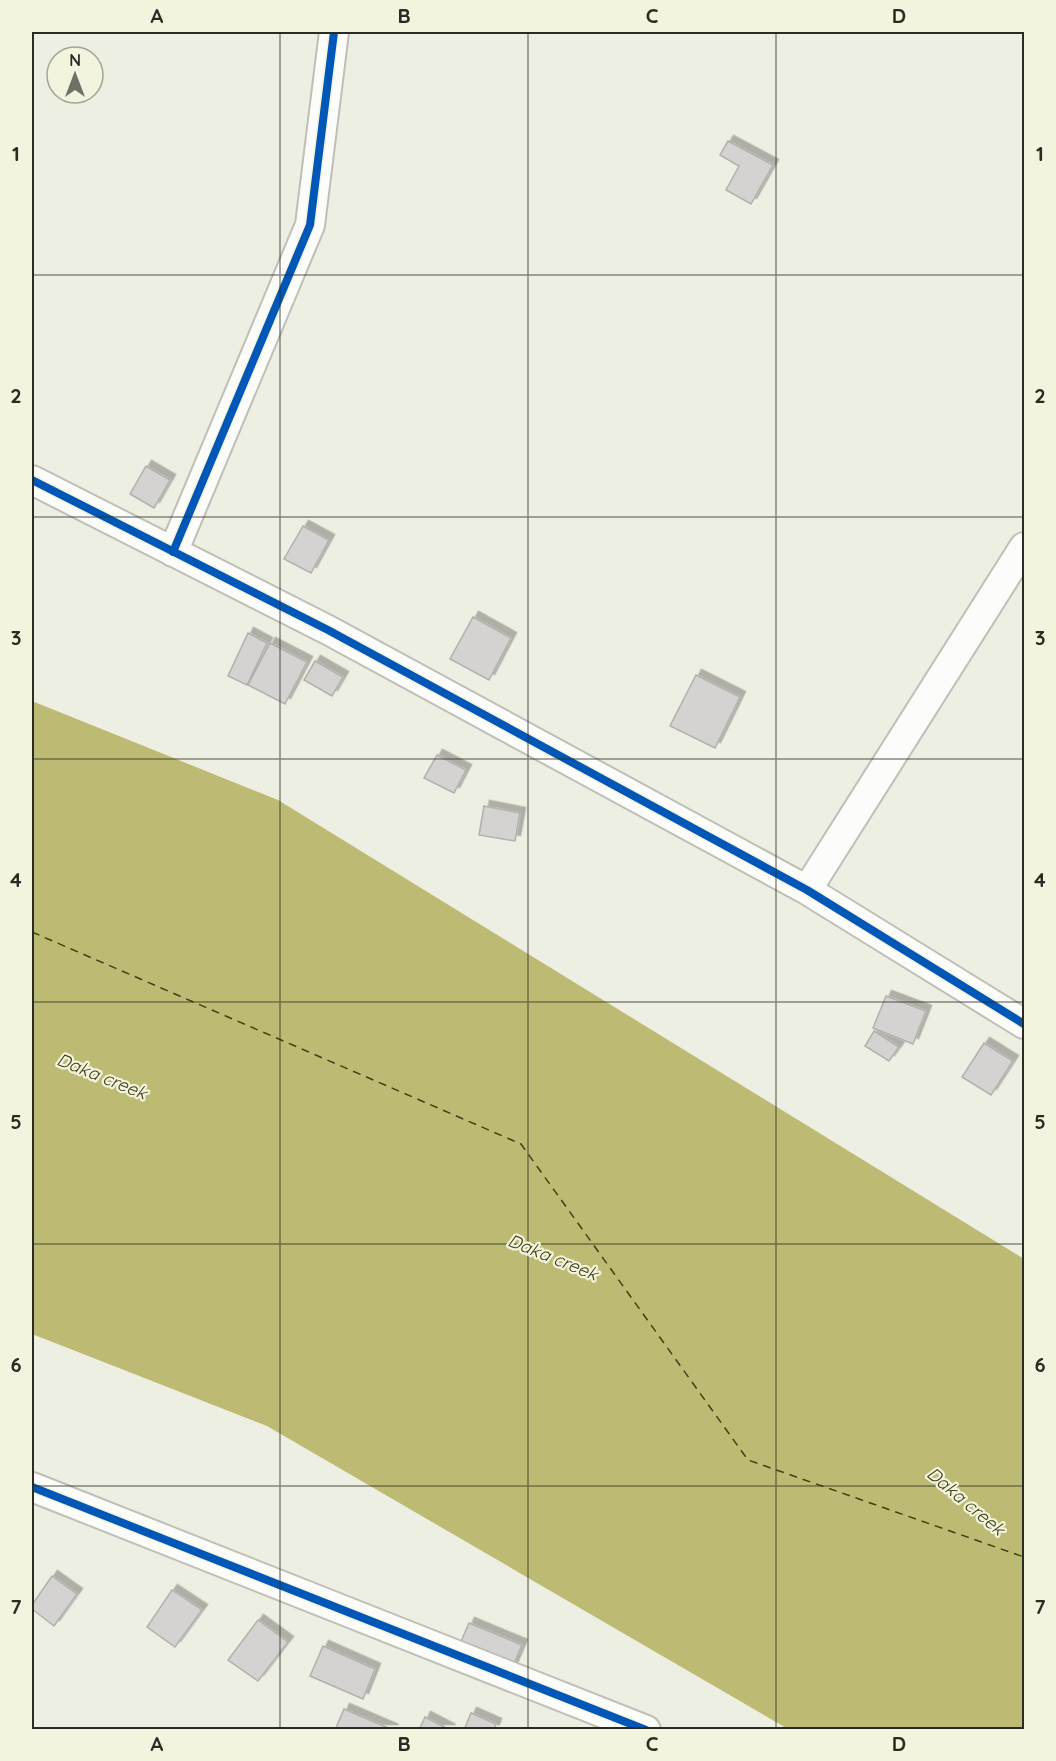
<svg xmlns="http://www.w3.org/2000/svg" width="1056" height="1761" viewBox="0 0 1056 1761" font-family="Quicksand,sans-serif">
<style>
.water{fill:#bdbb73}
.lines{fill:none;stroke-linecap:round;stroke-linejoin:round}
.ferry{stroke:#403f16;stroke-width:1.5;stroke-dasharray:8 6;stroke-linecap:butt}
.building{fill:#d5d3d1;stroke:#b2b0ae;stroke-width:1.5;filter:url(#shadow)}
.street-casing{stroke:#bfbfb6;stroke-width:32}
.street{stroke:#fcfdfb;stroke-width:28}
.cycleway-casing{stroke:#f3f4de;stroke-width:11}
.cycleway{stroke:#0057b8;stroke-width:8}
.grid{fill:none;stroke:#2b2b23;stroke-width:1.5;stroke-opacity:0.55}
.labels{text-anchor:middle;dominant-baseline:central;stroke-width:4.5;stroke-linejoin:round;paint-order:stroke}
.water-label{font-size:18px;font-style:italic;fill:#403f16;stroke:#f3f4de}
.neatline{fill:none;stroke:#2b2b23;stroke-width:2}
.grid-label{font-size:20px;text-anchor:middle;font-weight:bold;fill:#2b2b23}
</style>
<defs>
<filter id="shadow"><feDropShadow dx="5.5" dy="-5.5" stdDeviation="0" flood-color="#0004"/></filter>
</defs>
<rect width="100%" height="100%" fill="#eeefe3"/>
<path class="water" d="M32,701L278,800L1024,1259V1729H788L267,1426L32,1334Z"/>
<g class="lines">
<path class="ferry" d="M32,932L521,1144L748,1460L1024,1557"/>
</g>
<path class="building" d="M728,141L773,165L751,204L726,190L739,166L720,155Z
M146,466L170,480L154,508L130,494Z
M303,526L329,540L311,573L284,559Z
M473,617L511,638L489,680L450,659Z
M248,633L267,643L247,685L228,676Z
M270,643L307,662L285,704L248,685Z
M315,661L343,677L332,696L304,680Z
M696,675L740,697L715,748L670,726Z
M437,755L466,770L454,793L424,778Z
M484,806L520,813L515,841L479,835Z
M886,996L926,1011L913,1044L873,1028Z
M874,1031L899,1047L889,1061L865,1046Z
M984,1043L1013,1061L991,1095L962,1077Z
M52,1576L77,1594L54,1626L32,1609V1605Z
M172,1590L202,1610L175,1647L147,1627Z
M258,1620L288,1642L258,1681L228,1660Z
M469,1623L522,1645L509,1675L456,1653Z
M323,1646L375,1669L363,1699L310,1676Z
M344,1709L393,1730H335Z
M471,1713L496,1724L494,1730H464Z
M425,1717L450,1730H419Z"/>
<g class="lines">
<g class="street-casing">
<path id="street" d="M32,480L328,630L807,890L1024,1024
M173,552L310,225L334,32
M807,890L1024,547
M32,1487L646,1730"/>
</g>
<use href="#street" class="street"/>
<g class="cycleway-casing">
<path id="cycleway" d="M32,480L328,630L807,890L1024,1024
M173,552L310,225L334,32
M32,1487L646,1730"/>
</g>
<use href="#cycleway" class="cycleway"/>
</g>
<path class="grid" d="M280,32V1730M528,32V1730M776,32V1730M32,275H1024M32,517H1024M32,759H1024M32,1002H1024M32,1244H1024M32,1486H1024"/>
<g class="labels">
<g class="water-label">
<text transform="translate(102 1076) rotate(22)">Daka creek</text>
<text transform="translate(553 1257) rotate(22)">Daka creek</text>
<text transform="translate(966 1501) rotate(40)">Daka creek</text>
</g>
</g>
<rect width="1056" height="1761" fill="none" stroke="#f3f4de" stroke-width="66"/>
<g transform="translate(75 75)"><circle r="28" fill="#f3f4de" stroke="#a3a493" stroke-width="1.5"/>
<path d="M0-4.5L10 22L0 15L-10 22Z" fill="#6f7066"/>
<text y="-9" font-size="16" font-weight="bold" text-anchor="middle" fill="#2b2b23">N</text>
</g>
<rect x="33" y="33" width="990" height="1695" class="neatline"/>
<g class="grid-label">
<text x="157" y="23">A</text>
<text x="404" y="23">B</text>
<text x="652" y="23">C</text>
<text x="899" y="23">D</text>
<text x="16" y="161">1</text>
<text x="1040" y="161">1</text>
<text x="16" y="403">2</text>
<text x="1040" y="403">2</text>
<text x="16" y="645">3</text>
<text x="1040" y="645">3</text>
<text x="16" y="887">4</text>
<text x="1040" y="887">4</text>
<text x="16" y="1129">5</text>
<text x="1040" y="1129">5</text>
<text x="16" y="1372">6</text>
<text x="1040" y="1372">6</text>
<text x="16" y="1614">7</text>
<text x="1040" y="1614">7</text>
<text x="157" y="1751">A</text>
<text x="404" y="1751">B</text>
<text x="652" y="1751">C</text>
<text x="899" y="1751">D</text>
</g>
</svg>
